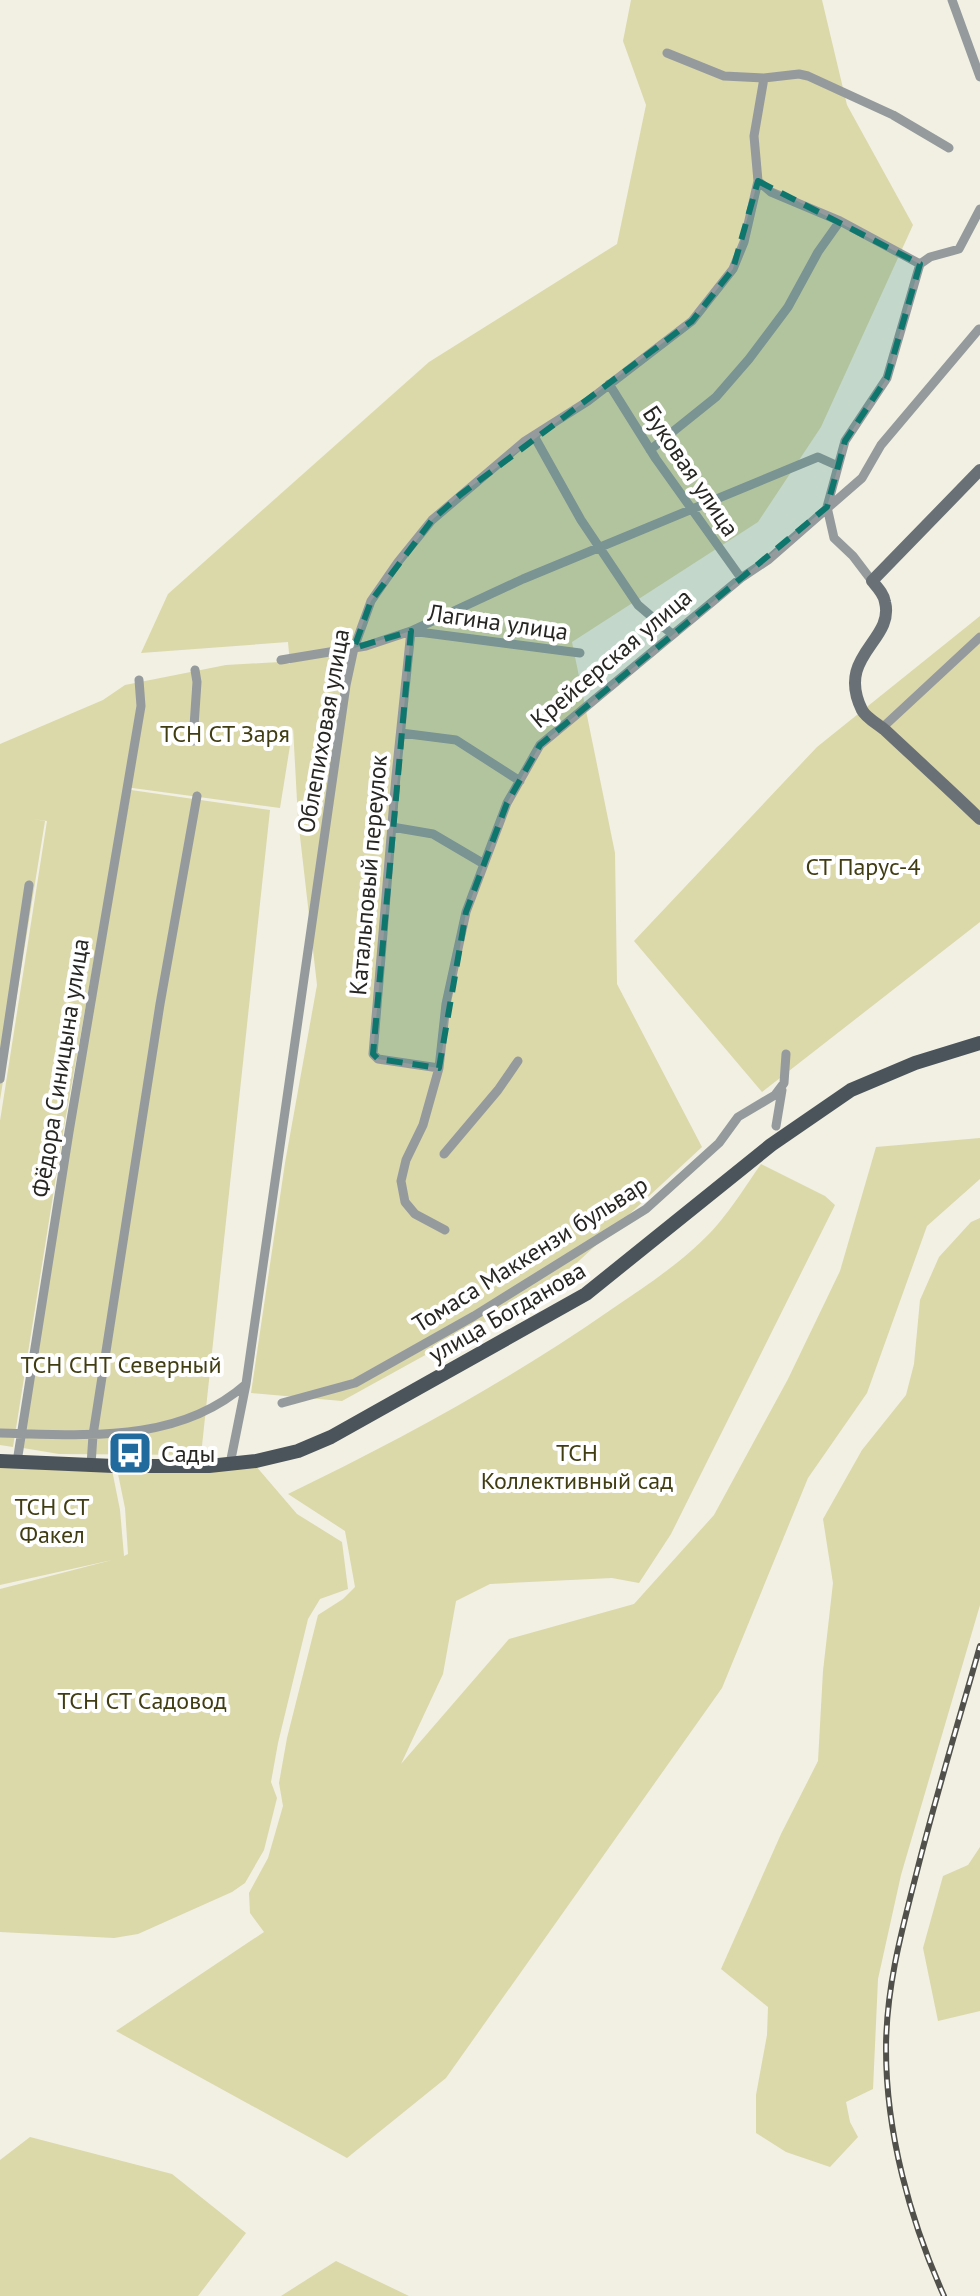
<svg xmlns="http://www.w3.org/2000/svg" width="980" height="2296" viewBox="0 0 980 2296" font-family="'PT Sans',sans-serif">
<style>
.green{fill:#dbd8aa}
.lines{fill:none;stroke-linecap:round;stroke-linejoin:round}
.street{stroke:#959a9d;stroke-width:9}
.secondary{stroke:#6a7176;stroke-width:12}
.primary{stroke:#4c545b;stroke-width:14}
.rail-casing{stroke:#51504b;stroke-width:6}
.rail{stroke:#fff;stroke-width:3;stroke-dasharray:9;stroke-linecap:butt}
.marked{fill:#0f766e;fill-opacity:0.2;stroke:#0f766e;stroke-width:6;stroke-dasharray:16 10;stroke-linejoin:round}
.labels{text-anchor:middle;dominant-baseline:central;stroke-width:8;stroke-linejoin:round;paint-order:stroke}
.street-label{font-size:24px;fill:#272622;stroke:#fff}
.park-label{font-size:24px;fill:#413d13;stroke:#fff}
.poi-label{font-size:24px;fill:#272622;stroke:#fff;text-anchor:start}
</style>
<rect width="100%" height="100%" fill="#f1f0e3"/>
<path class="green" d="M631,0H822L847,105L913,225L821,427L758,522L572,642L615,853L617,984L702,1147L554,1284L342,1401L251,1393L285,1163L317,985L298,819L293,727L280,808L125,787L63,1133L13,1447L0,1445V1121L47,821L33,819L45,821L0,1100V744L103,700L125,685L226,665L280,662L290,664L288,642L141,653L168,594L429,362L617,244L646,105L623,41Z
M980,616V922L762,1092L634,941L817,747Z
M131,790L270,810L201,1455L59,1454L17,1447Z
M980,1138V1179L927,1226L867,1393L808,1478L722,1688L446,2078L347,2158L116,2031L264,1932L250,1913L249,1893L268,1858L283,1806L279,1783L287,1738L318,1615L343,1599L355,1587L345,1531L288,1494C400,1440 508,1381 609,1311C647,1285 688,1259 718,1224C734,1205 747,1184 761,1164L825,1196L835,1205L671,1534L639,1583L612,1578L490,1584L456,1601L443,1674L401,1764L509,1639L634,1604L714,1515L788,1379L840,1271L876,1147Z
M980,1218V1605L901,1875L878,1979L873,2089L846,2102L850,2122L858,2137L830,2167L786,2152L756,2133V2095L767,2035L768,2007L721,1969L781,1834L818,1761L823,1671L833,1583L823,1519L862,1450L906,1395L914,1364L920,1300L939,1257L971,1222Z
M255,1465L297,1514L342,1542L348,1589L320,1599L308,1619L278,1743L271,1782L277,1798L264,1850L245,1883L232,1892L138,1934L114,1938L0,1932V1589L112,1560L0,1585V1466L112,1470L120,1510L124,1556L128,1554L125,1508L117,1469Z
M980,1847V2011L938,2021L923,1948L943,1876L968,1865Z
M30,2137L172,2174L246,2233L198,2296H0V2160Z
M336,2261L409,2296H281Z"/>
<g class="lines">
<path class="street" d="M952,0L980,77
M764,78L799,74L808,76L893,115L949,148
M758,181L771,192L840,221L920,264
M609,384L656,459L741,578
M534,436L581,520L638,605L672,634
M650,450L716,397L749,359L788,307L818,252L840,221
M872,581L853,556L834,538L827,507L845,441L887,378L920,264L930,257L959,249L980,209
M281,660L366,646L411,631L523,579L818,457L838,466
M882,728L980,637
M401,733L456,740L520,781
M193,741L197,682L195,670
M392,827L433,834L484,864
M439,1068L378,1059L373,1054L396,776L411,631L580,653
M0,1079L29,885
M776,1126L782,1090
M444,1154L498,1090L518,1061
M445,1230L415,1214L405,1202L401,1181L406,1160L423,1125L439,1068L446,1004L466,912L507,803L540,745L741,578L768,560L862,478L881,445L979,329
M282,1403L355,1383L474,1316L646,1209L719,1143L738,1117L775,1095L784,1083L786,1054
M0,1433C86,1435 178,1444 246,1384
M17,1462L69,1132L141,706L139,680
M230,1464L246,1384L346,685L354,648L371,601L398,562L432,520L525,441L588,401L692,321L733,269L744,242L758,181L754,136L764,78L724,76L667,53
M91,1465L93,1435L160,1004L197,796"/>
<path class="secondary" d="M980,470L872,581C877,587 884,594 885,602C895,641 835,655 862,710C866,718 878,724 885,730C917,760 949,789 980,819"/>
<path class="primary" d="M0,1461L114,1466H209L256,1461L298,1451L331,1437L586,1294L771,1145L851,1090L915,1063L980,1043"/>
<g class="rail-casing">
<path id="rail" d="M944,2296C910,2220 886,2133 886,2049C886,1989 901,1933 916,1875C935,1799 958,1723 980,1646"/>
</g>
<use href="#rail" class="rail"/>
</g>
<path class="marked" d="M758,181L920,264L887,378L845,441L827,507L540,745L507,803L466,912L439,1068L378,1059L373,1054L411,631L354,648L371,601L432,520L460,495L692,321L733,269Z"/>
<defs>
<g id="bus-square" transform="scale(2.3)"><rect x="-9" y="-9" width="18" height="18" rx="4" fill="#206a9e" stroke="#fff"/><path d="M-5-6H5V4H4V6H2V4H-2V6H-4V4H-5ZM-3.5-4V0h7V-4ZM-3.5 1.2v1.5H-2V1.2ZM2 1.2v1.5H3.5V1.2Z" fill="#fff"/></g>
</defs>
<g fill-rule="evenodd">
<use href="#bus-square" x="130" y="1453"/>
</g>
<g class="labels">
<g class="street-label">
<text transform="translate(691 471) rotate(56)">Буковая улица</text>
<text transform="translate(498 622) rotate(8)">Лагина улица</text>
<text transform="translate(611 658) rotate(-40)">Крейсерская улица</text>
<text transform="translate(323 731) rotate(-80)">Облепиховая улица</text>
<text transform="translate(368 875) rotate(-85)">Катальповый переулок</text>
<text transform="translate(60 1068) rotate(-81)">Фёдора Синицына улица</text>
<text transform="translate(530 1254) rotate(-32)">Томаса Маккензи бульвар</text>
<text transform="translate(507 1312) rotate(-30)">улица Богданова</text>
</g>
<g class="park-label">
<text x="225" y="733">ТСН СТ Заря</text>
<text x="863" y="866">СТ Парус-4</text>
<text x="121" y="1364">ТСН СНТ Северный</text>
<text x="577" y="1452">ТСН<tspan x="577" dy="28">Коллективный сад</tspan></text>
<text x="52" y="1506">ТСН СТ<tspan x="52" dy="28">Факел</tspan></text>
<text x="142" y="1700">ТСН СТ Садовод</text>
</g>
<g class="poi-label">
<text x="161" y="1453">Сады</text>
</g>
</g>
</svg>
